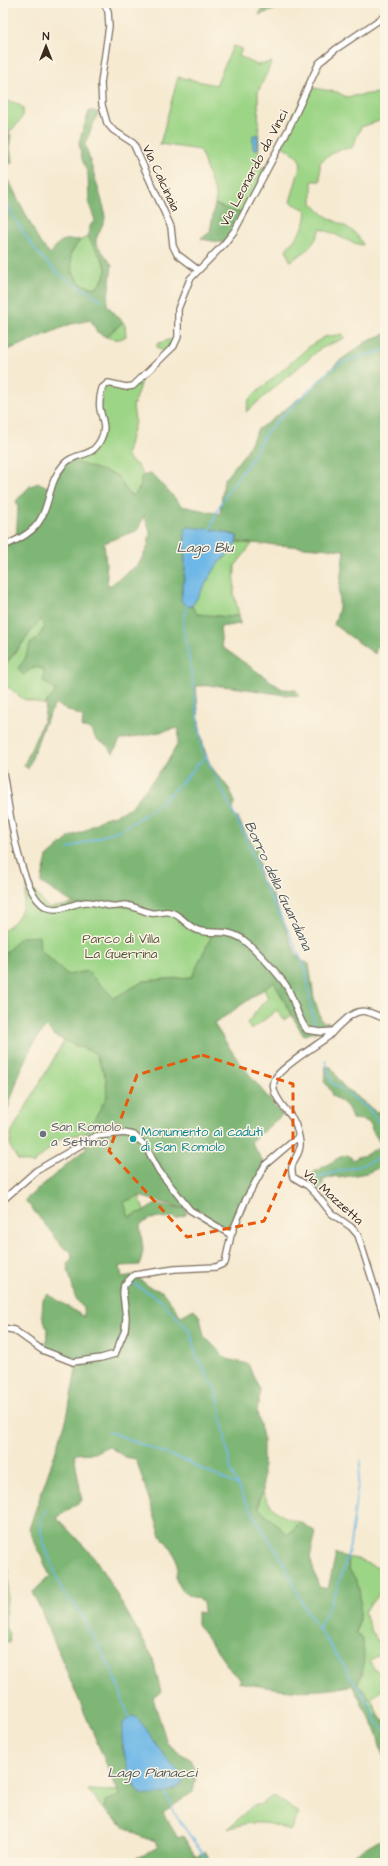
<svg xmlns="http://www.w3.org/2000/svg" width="388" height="1866" viewBox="0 0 388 1866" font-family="'Architects Daughter',sans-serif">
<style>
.green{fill:#9dd587;stroke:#6c8052}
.forest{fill:#7eb674;stroke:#5c7049;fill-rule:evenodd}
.water{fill:#6eb8e7;stroke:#547182}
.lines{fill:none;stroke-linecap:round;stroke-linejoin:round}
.stream{stroke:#6eb8e7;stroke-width:1.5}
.minor-casing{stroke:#7c6d5d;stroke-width:8}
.highway-casing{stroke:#7c6d5d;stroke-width:10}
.minor{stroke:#fff;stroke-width:5.5}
.highway{stroke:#fdbc70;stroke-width:8}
.marked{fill:none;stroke:#e8590c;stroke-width:3;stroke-dasharray:8 5;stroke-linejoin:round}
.worship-dot{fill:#6b7280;stroke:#fcf5e5;stroke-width:1.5}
.culture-dot{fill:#0f9aa8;stroke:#fcf5e5;stroke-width:1.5}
.labels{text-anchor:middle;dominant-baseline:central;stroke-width:3;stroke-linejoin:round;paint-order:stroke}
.street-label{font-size:13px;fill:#3b2a1e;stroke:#fcf5e5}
.park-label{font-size:13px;fill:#545538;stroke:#fcf5e5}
.worship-label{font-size:13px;fill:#5b616d;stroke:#fcf5e5;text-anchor:start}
.culture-label{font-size:13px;fill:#0d838f;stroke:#fcf5e5;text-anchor:start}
.water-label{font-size:14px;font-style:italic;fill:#4a555a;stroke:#fcf5e5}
</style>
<rect width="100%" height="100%" fill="#fcf5e5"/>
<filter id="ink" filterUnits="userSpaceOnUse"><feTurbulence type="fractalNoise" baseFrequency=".025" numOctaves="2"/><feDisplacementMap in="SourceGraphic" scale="8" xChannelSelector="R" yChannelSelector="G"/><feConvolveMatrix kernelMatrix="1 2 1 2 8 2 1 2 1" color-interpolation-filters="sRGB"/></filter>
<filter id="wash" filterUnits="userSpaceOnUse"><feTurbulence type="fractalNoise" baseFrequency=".012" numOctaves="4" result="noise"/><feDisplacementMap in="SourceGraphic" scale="16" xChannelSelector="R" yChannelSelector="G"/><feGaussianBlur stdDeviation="0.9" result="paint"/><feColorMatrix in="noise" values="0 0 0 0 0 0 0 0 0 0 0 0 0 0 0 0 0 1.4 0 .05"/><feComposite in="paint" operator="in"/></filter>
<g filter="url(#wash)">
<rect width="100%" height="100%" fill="#f6ead1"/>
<path class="green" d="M233,46L242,49L239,56L257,65L272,62L258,92L259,155H261L257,165L267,170L244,213L232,211L215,204L216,196L200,150L160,144L178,77L216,85Z
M308,87L337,92L346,97L385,92V119L361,127L352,148L337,150L320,162V181H312V204C317,206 317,209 321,212C334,224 355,225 363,245C349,244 335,232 320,229C315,245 305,253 290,261L286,249C296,238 309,224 306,210L290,202L301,164C298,154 289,150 280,145Z
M3,101C32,102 26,118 9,132L3,121Z
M89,236L106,267C106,275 102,284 95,288C91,287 86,286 82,284C80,283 78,280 76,277C65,261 71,243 89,236Z
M123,322L125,326L126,336C119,341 114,339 106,337Z
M343,334L344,338L320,349L246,412L249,399L310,346L324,337Z
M168,340H177L166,354L157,347V344Z
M142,378L133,406L135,421L126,457L138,466L144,476L141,477V486L134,495H130L116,475L65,462L89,454L104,430L100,408L104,385L126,387Z
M237,542L252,544L235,566L234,594L239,615L229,617L197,614L192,606L219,562L225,558Z
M41,618L44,628L37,639L30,644L25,659L35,667L44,670L43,681L55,690V694L46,705L23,699L10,688L4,687L3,688V667L17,651Z
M28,884L48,908L85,902L167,911L208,931L211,937L192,977L144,981L114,998L87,971L68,976L40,950L20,937L3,956V930C24,918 22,906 28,884Z
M274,982L292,1015L284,1020L277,1010L251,1030L247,1023C255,1014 260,1005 268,998L264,989Z
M64,1041L95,1053L106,1078L107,1097L86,1133L61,1138L33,1164L18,1160C10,1148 8,1144 12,1131Z
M139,1196L144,1211L129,1217L123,1202Z
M263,1492C271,1510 281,1517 300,1522L288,1535L259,1509V1498Z
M347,1557L357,1559L385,1571V1586L364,1612L376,1641L385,1637V1650L370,1661L374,1669H376L385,1680V1688L371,1698L378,1714L374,1715L367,1701L369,1697L357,1684L363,1674L356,1633L359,1621Z
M3,1567L9,1570L5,1627L9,1634L10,1643L3,1639Z
M88,1790L117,1791L120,1796L105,1801L104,1810Z
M274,1796L299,1813L290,1831C269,1821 250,1820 228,1829L253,1805H259Z"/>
<path class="forest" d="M264,3H280L276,9L259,15Z
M89,111H94L98,113L85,144L104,208L105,219L96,239V243L112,265L107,305L123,322L106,337L97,332L91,320L71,324L3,352V121L11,136C8,146 12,153 12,163L6,165L5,173L40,243L51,254C59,239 63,239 80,240L71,253L72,271L81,284L95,288C100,285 100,285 103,279C104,275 107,272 106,267C101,251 77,237 95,220L89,204L88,174L82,159L79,143Z
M215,204L232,211L244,213L225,243L201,239L210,232Z
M385,334V648L377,646L375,654L334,625L339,608V591L344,550L237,542V536L233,534L189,527L185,530V570L181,593L187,606H192L197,614L229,617L239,615L240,624L220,627L222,647L282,689L296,690L299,696C264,694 231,683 196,686C198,710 199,742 210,764C216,776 231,786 234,800C235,807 231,809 234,817L238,818L247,836L257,849L261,880L272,894L295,952L301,960L309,964L314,998L322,1022L331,1023V1028L303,1035L274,982L214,1024L237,1059L282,1115L251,1142L265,1165L231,1235L190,1210L139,1196L124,1202L129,1217L144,1211L156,1204L185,1209L187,1214L176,1219L173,1217L149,1219L140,1225L143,1250L140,1265L120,1266L122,1277L134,1275L151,1288L162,1291L181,1316L194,1309L200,1317L204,1336L227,1359L248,1364L260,1390L257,1412L263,1437V1492L259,1498V1508L288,1535L300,1522L316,1532L310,1558L319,1587L328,1589L336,1554L347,1557L349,1570C365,1586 361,1613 356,1633L363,1638C364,1655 366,1669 357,1684L369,1697L367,1701L374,1715L378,1714L383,1721L385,1720V1757L380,1747L376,1730L352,1685C315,1695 276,1690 239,1682L241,1679L232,1672L197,1624V1612L204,1613L203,1601C191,1596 178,1593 176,1578C176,1573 178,1568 177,1563C176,1553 167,1543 161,1536L136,1459L125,1457L108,1446L94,1453L74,1454L82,1500L57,1518L94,1557L113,1588L152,1656L161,1692L153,1698L167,1743L178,1752L190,1759L197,1771L193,1792L163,1813L178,1838L183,1836L196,1857L205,1851L212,1863H60L128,1861L146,1854L159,1847L154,1840C136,1839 118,1821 104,1810L105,1801L120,1796L33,1592L50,1576L29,1529L67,1418L76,1369L73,1362L46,1351L47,1328L42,1315L43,1299L48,1294L84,1317L83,1308L75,1297L67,1264L72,1258L71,1251L64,1248L25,1200L86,1148V1133L107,1097L106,1078L95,1053L54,1036L47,1027C24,1046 13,1096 3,1124V956L20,937L39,936L40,950L68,975L87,971L114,998L144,981L192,977L211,937L208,931H200L175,913H156L132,907L96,903L76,905L41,883L47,857L70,837L82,832L104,818L116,815L132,806L168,761L178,743L179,728L120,740L113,753L108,746L97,740L90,729L82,728L83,717L55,704L43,727L28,769L24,765L44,719L46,702L54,694L55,690L43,681L44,670C35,664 30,670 23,675L18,668L25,659L30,644L37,639L44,628L41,619L3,667V546L16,541L18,507L16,501L30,486L39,483L50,488L65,462L78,463L116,475L130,495H134L141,486V477L151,473L182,506L220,514L224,480L246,452L258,429L269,422L307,392L338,362L366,342ZM144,515L150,532L148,546L139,564L108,587L104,543L138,530ZM136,1717L168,1761L182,1776L140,1793L134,1786L122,1746Z
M325,1066L331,1067L342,1085L376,1112L381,1111L385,1113V1165L367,1173L339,1178L336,1176L323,1180V1185L316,1194L311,1189L314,1185L311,1174L342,1156L348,1155L354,1160C358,1155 362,1157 367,1154C372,1151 376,1148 382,1146L372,1130L371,1124L364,1120L352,1119C349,1105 343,1102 332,1096L331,1091L324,1081L326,1073Z
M385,1838L384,1863H351L352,1856L373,1843Z"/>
<path class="water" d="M253,135H258V149H253Z
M189,527L216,530L237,536C237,546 227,556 219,562L192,606H187L181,601L185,570V529Z
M132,1716L136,1717C150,1731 158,1750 172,1765C176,1769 183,1774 183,1780C182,1787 173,1790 167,1792C160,1795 147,1797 140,1793C130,1787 118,1735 123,1724C124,1721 129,1719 132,1716Z"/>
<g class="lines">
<path class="stream" d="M3,192C14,223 36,256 62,276C75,285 89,291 101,300
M3,495L6,497
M210,531L217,511L227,493L249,462L267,431L328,372L342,362L385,350
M187,605L183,624L184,632L192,676L202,749L250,847L260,878L289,932L306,970L312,1013L316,1028
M68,849C87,841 107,836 125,827C157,810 183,783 205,756
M325,1060L332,1083L368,1108L385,1131
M317,1177L363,1165L385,1155
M134,1284L160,1300L190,1331L196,1355L215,1389L218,1397L231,1471L245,1501L285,1565L303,1605L370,1705L376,1721L385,1730
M108,1431L161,1452L189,1462L199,1468L237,1485
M46,1510L41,1521V1530L43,1541L59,1583L63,1593L75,1605L83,1618L113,1672L130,1720
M318,1630L336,1591L345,1565L350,1545L361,1460
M165,1792L177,1817L209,1863
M192,1863H209"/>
</g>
</g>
<g filter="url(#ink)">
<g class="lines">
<g class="minor-casing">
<path id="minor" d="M104,3L108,11L109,26L101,83L102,105L107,123L113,130L133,143L171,227L173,246L177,254L198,270
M3,546C16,541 33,533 40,520C51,502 48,482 64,464C76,451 91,460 101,439C107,428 102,420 100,409C99,402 100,395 102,388L108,383L126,387L133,386L174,346L178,337V309L190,279L224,244L235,230L289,128L319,63L336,49L385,16
M3,772C8,800 19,900 49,908C62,912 74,902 87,902C95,902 102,905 111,906C115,907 121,905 125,905C134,906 142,911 151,913C157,914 163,911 169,912C182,914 187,928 200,931C214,934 226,929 241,938C252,945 284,979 289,991C295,1003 298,1019 307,1030L321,1032L333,1031
M385,1019C368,1011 360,1006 345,1020C339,1025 334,1030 329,1036C317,1045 284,1065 276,1077C272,1083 273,1091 277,1097C285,1113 293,1112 298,1133C299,1137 300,1141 300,1145C300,1158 288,1160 293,1177L308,1186L316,1194L331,1213L351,1227L358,1235L385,1320
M3,1200L36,1171L96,1136L124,1133L134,1135L146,1147L159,1171L190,1210L231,1235
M3,1328L14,1330L42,1350L73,1362L101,1358L115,1354L125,1330L126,1318L123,1293L124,1285L134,1275L175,1269L216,1267L225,1263L231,1235L246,1199L265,1165L298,1137"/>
</g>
<g class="highway-casing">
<path id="highway" d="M384,1863L385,1862"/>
</g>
<use href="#minor" class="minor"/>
<use href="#highway" class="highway"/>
</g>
</g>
<path class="marked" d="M202,1055L293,1084V1155L264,1221L187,1237L109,1151L137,1075Z"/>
<circle class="worship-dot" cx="43" cy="1134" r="4"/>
<circle class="culture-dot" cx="133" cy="1139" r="4"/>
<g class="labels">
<g class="street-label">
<text transform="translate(254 168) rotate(-62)">Via Leonardo da Vinci</text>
<text transform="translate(161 178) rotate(65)">Via Calcinaia</text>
<text transform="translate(333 1197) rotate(42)">Via Mazzetta</text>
</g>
<g class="park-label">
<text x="121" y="939">Parco di Villa<tspan x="121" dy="15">La Guerrina</tspan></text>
</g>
<g class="worship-label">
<text x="51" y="1127">San Romolo<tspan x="51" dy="15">a Settimo</tspan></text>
</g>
<g class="culture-label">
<text x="141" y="1132">Monumento ai caduti<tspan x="141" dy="15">di San Romolo</tspan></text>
</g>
<g class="water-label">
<text x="205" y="548">Lago Blu</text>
<text transform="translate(278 886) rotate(65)">Borro della Guardiana</text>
<text x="152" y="1773">Lago Pianacci</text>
</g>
</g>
<rect width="388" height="1866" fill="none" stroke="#fcf5e5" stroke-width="16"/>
<g transform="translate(46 46)" stroke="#fcf5e5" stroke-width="3" paint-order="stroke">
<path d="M0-3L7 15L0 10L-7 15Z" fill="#3b2a1e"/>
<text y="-6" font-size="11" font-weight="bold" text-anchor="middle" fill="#3b2a1e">N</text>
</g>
</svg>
